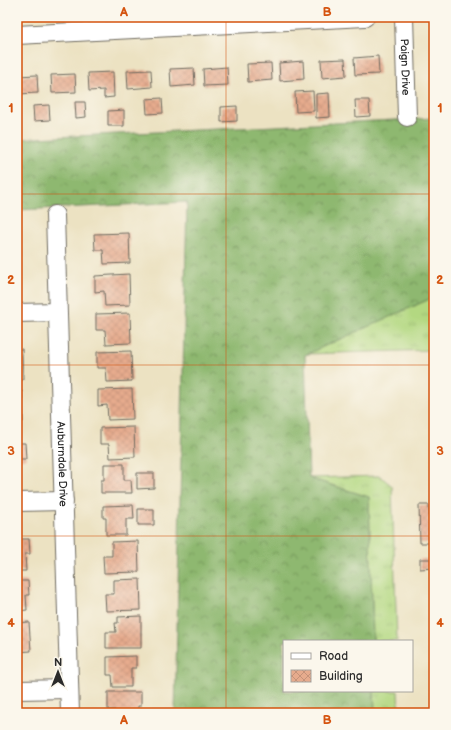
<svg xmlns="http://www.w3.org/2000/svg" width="451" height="730" viewBox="0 0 451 730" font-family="'Balsamiq Sans',sans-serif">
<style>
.grass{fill:url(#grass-tufts);stroke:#6f8256}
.forest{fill:url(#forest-crowns);stroke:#5c724d}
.building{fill:url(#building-cross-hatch)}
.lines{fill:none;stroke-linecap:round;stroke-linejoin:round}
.minor-casing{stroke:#6f6b60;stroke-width:20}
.minor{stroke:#fff;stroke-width:18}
.grid{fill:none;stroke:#d5540f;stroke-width:1;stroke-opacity:0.55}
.labels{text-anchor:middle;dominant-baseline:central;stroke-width:4;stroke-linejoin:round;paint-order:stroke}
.street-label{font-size:11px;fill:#2b2b2b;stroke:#fbf7ec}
.neatline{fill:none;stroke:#d5540f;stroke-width:1.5}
.grid-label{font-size:13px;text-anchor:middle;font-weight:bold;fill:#d5540f}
</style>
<defs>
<pattern id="grass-tufts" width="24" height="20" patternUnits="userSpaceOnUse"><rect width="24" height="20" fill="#b3d881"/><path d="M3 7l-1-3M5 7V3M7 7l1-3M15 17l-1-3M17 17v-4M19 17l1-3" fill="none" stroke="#9aba70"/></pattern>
<pattern id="forest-crowns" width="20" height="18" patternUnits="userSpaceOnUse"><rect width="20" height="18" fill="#8eb86f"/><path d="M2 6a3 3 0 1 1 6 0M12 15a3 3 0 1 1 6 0" fill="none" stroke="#74965b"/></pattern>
<pattern id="building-cross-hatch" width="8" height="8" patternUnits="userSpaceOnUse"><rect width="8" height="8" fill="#e6ab8d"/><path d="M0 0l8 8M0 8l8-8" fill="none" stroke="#c5937a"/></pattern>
</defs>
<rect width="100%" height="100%" fill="#fbf7ec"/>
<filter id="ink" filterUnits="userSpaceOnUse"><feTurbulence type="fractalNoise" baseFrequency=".025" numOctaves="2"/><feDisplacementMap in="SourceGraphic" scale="8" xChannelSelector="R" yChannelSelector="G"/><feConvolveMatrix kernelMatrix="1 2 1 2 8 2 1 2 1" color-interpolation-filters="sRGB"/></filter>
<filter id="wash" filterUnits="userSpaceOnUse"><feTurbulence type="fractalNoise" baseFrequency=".012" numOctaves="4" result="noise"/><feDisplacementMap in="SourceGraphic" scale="16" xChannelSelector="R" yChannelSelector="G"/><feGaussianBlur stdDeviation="0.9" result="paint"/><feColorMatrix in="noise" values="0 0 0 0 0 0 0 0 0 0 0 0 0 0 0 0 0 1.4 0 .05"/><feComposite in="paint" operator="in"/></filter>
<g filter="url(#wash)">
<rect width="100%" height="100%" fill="#ece2c2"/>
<path class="grass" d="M434,297V350L305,354Z
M380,476L392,486L397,641H373L369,497L309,478Z
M374,691H398L399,713H375Z"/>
<path class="forest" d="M434,118V297L305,355L309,478L369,497L373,641H284V691H374L375,713H175L187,202L17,210V139Z"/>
<g id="blocks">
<path class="building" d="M378,56L379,74L355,75L354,58Z
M345,59L346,76L322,78L321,60Z
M303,61L304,79L280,81L279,63Z
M271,63L272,80L248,82L247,64Z
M227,67L228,85L204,86L203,69Z
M194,68L195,85L171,87L170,69Z
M151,70L152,87L128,89L127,71Z
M113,72L114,97L104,98V90L89,91L88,73Z
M75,74L76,92L52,93L51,75Z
M37,75L38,93L17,94V76Z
M313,91L314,111L296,112L295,92Z
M329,93L330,117L316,118V94Z
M162,98L163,113L147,114L146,99Z
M355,100H369L370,116L356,117Z
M75,102H85L86,117L76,118Z
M49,105L50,120L34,121L33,106Z
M237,106V121L221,122V107Z
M124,110V126H108V111Z
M129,233L130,263L104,264L103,250H95L94,234Z
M129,274L130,305L105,306L104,291L95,292V276Z
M130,313L131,343L106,344L105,330H96V314Z
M17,349H22L23,380H17Z
M131,351L132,381L107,382L106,368H97V352Z
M132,389L133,419L108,420L107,405L98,406V390Z
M17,391H22L23,422H17Z
M134,427L135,457L110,458L109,444H100V428Z
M17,443H25L26,459H17Z
M104,464H124V480H131L132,493H101V480H104Z
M137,473H154V488L137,489Z
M133,505L134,519H126V535H106V518H103V506Z
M419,505H429L430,543H420Z
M138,509H154V525H138Z
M17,539H29L30,554H25L26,571H17Z
M138,541L139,572L104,573L103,556H112V542Z
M420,559H434V568L420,569Z
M140,579L141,610L106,611L105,594H114V580Z
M17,581H28L29,595H26L27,610L17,611Z
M141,616V648H106V632H116L115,623H118V617Z
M29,622L31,651L17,652V623Z
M136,656V668H131V687H113L112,675H107V657Z
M108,692H141V706H138V713H115V710H108Z"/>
</g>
</g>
<g filter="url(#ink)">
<use href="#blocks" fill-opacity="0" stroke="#6f6b60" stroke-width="1"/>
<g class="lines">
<g class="minor-casing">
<g id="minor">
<path id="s1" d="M404,17L407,117"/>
<path d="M17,35L365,17"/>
<path id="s2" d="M55,215L70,713"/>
<path d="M17,313L57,312"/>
<path d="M17,502L64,501"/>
<path d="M17,690L69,689"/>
</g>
</g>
<use href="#minor" class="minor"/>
</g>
</g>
<path class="grid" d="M226,17V713M17,194H434M17,365H434M17,536H434"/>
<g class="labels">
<g class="street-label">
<text stroke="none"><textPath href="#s1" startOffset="50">Paign Drive</textPath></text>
<text stroke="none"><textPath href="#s2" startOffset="249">Auburndale Drive</textPath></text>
</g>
</g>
<rect width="451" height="730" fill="none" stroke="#fbf7ec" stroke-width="44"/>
<rect x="283" y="640" width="130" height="52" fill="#fbf7ec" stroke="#a8a59f"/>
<rect x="291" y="653" width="20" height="6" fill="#ffffff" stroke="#a8a59f"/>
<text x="319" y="660" font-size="12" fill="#2b2b2b">Road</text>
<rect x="291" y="670" width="20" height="12" fill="url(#building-cross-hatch)" stroke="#a8a59f"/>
<text x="319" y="680" font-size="12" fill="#2b2b2b">Building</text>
<g transform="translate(58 672)" stroke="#fbf7ec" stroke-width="3" paint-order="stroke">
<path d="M0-3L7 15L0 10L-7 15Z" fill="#2b2b2b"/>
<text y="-6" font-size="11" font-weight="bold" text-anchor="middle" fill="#2b2b2b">N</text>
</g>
<rect x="22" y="22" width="407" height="686" class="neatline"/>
<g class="grid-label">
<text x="124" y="16">A</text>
<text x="327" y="16">B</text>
<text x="11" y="112">1</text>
<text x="440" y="112">1</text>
<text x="11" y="284">2</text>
<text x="440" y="284">2</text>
<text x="11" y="455">3</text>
<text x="440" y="455">3</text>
<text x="11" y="627">4</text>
<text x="440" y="627">4</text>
<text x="124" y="724">A</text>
<text x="327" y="724">B</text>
</g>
</svg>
